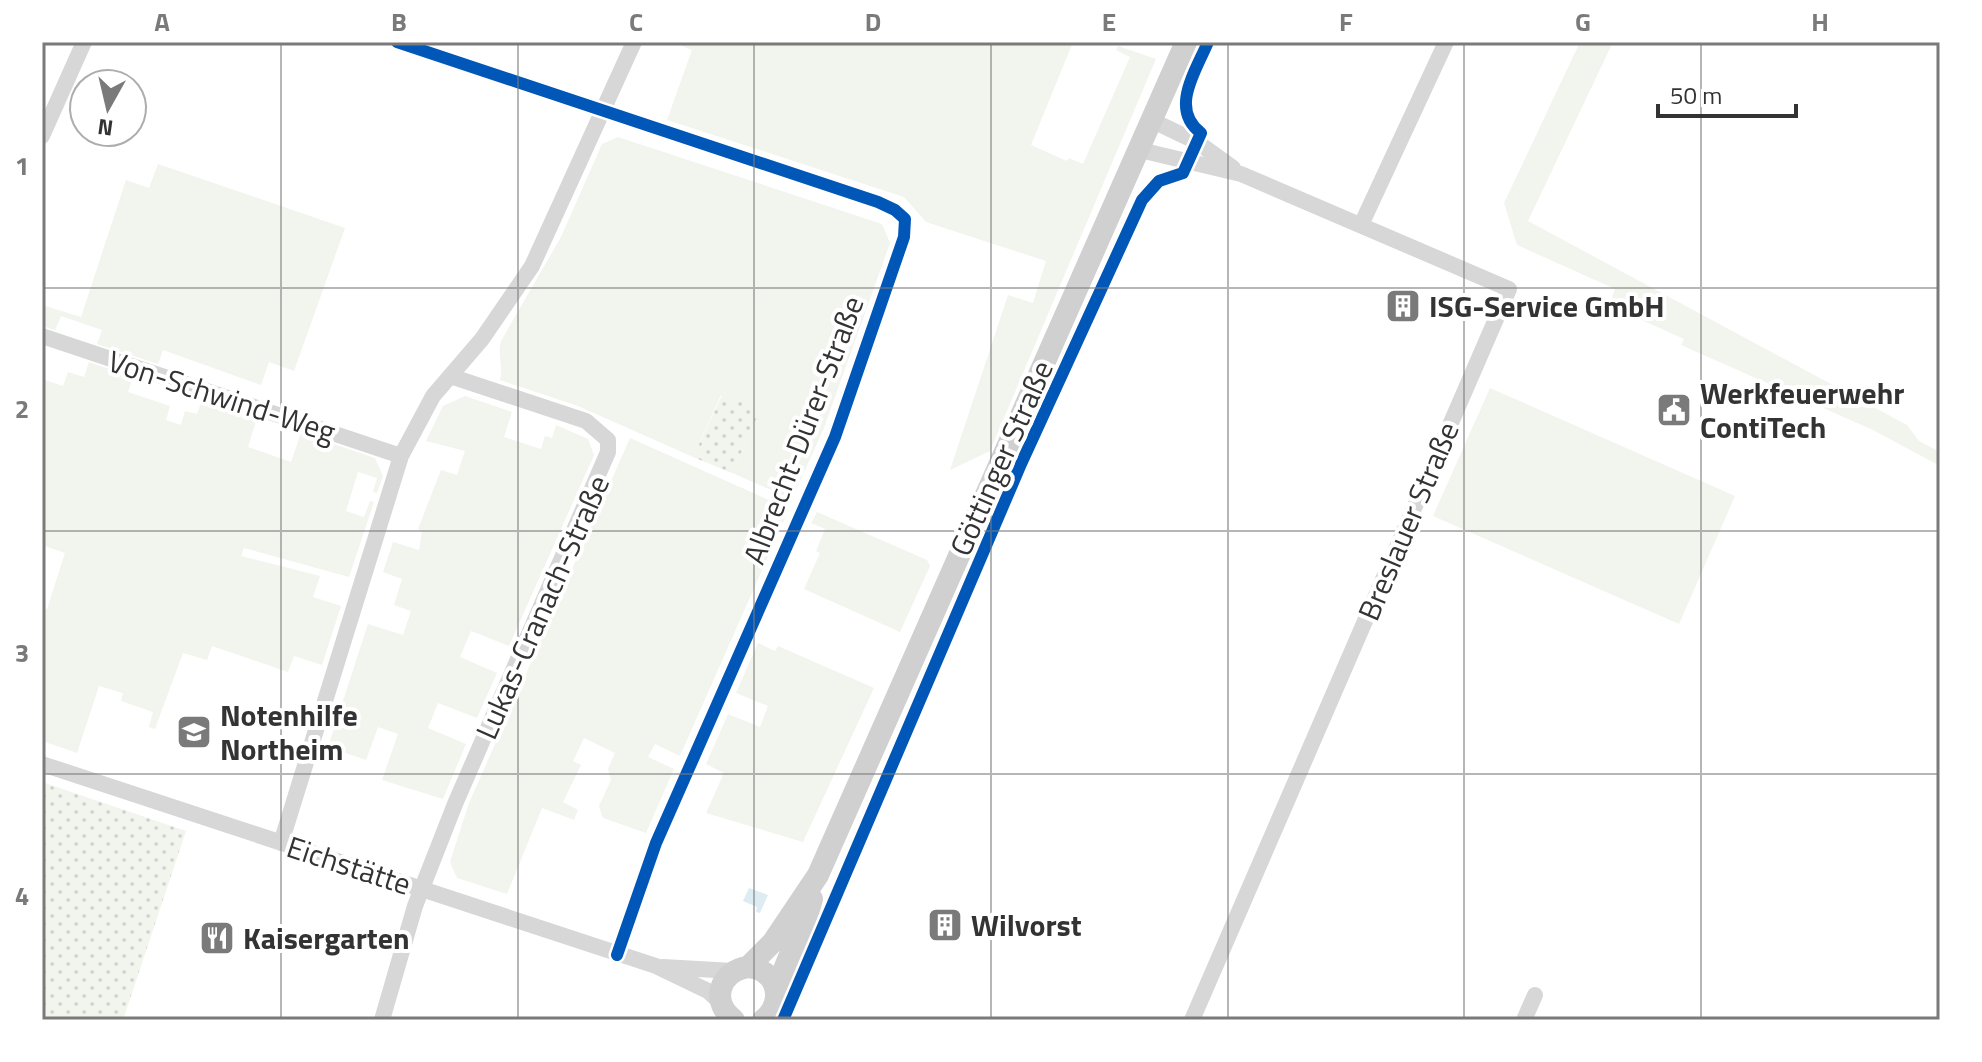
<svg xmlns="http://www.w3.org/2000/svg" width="1982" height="1062" viewBox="0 0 1982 1062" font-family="'Titillium Web',sans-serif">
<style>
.green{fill:#f1f5ed}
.park{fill:url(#park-dots)}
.water{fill:#ddebf3}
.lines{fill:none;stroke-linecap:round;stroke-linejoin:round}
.street{stroke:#d7d7d7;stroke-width:16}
.secondary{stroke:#d0d0d0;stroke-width:22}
.cycleway-casing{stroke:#fff;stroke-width:17}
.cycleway{stroke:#0057b8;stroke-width:12}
.grid{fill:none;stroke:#7a7a7a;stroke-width:2;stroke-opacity:0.55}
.labels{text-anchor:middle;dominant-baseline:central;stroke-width:8;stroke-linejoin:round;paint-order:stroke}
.poi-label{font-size:30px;font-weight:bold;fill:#333;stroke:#fff;text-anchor:start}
.street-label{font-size:30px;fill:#333;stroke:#fff}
.neatline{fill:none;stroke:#7a7a7a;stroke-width:3}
.grid-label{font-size:26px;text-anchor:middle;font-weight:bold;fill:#7a7a7a}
</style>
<defs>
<pattern id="park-dots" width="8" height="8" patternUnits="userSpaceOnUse" patternTransform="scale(2)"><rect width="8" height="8" fill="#f1f5ed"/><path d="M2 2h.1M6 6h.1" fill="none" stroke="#cfd2cc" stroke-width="1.8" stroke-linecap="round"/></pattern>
</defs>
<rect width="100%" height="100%" fill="#fff"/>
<path class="green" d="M672,42H1073L1031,145L1067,161L1069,158L1083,164L1130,57L1116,50L1118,46L1156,59L990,451L950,470L1008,295L1033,303L1046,261L926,222L904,197L667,120L692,50Z
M1580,42H1613L1528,221L1907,425L1919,441L1940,452V466L1873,430L1681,345L1684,339L1615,308L1617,302L1611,300L1615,289L1517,245L1504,203Z
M618,137L882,224L890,243L824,428L792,499L732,473L761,408L721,395L693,457L578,406L500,380C504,367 497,355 501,341L561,237L602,144Z
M158,164L345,228L294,371L269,362L261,385L163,350L158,364L97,344L102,330L61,316L55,330L42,326V305L81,317L126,180L149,188Z
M89,362L133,377L128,392L170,406L166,420L181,425L185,411L197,414L202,400L257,418L248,447L291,462L301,433L375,458L383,476L377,493L373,492L377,478L358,472L346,511L364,517L370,501L374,502L349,577L244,548L241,556L320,576L313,597L341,606L322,665L294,656L288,672L212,646L207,660L183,653L155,729L149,727L153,712L121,701L123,693L99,686L77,753L42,741V609H47L65,553L42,545V379L63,386L68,372L84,377Z
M1490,388L1735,496L1679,624L1433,516Z
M465,396L512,412L504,437L541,449L545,436L552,438L556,425L588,439L594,455L509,646L471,631L460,657L497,673L477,718L438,703L428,728L466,744L443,799L382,780L398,734L378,727L366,760L328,747L368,624L403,635L411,611L394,605L402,579L383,572L393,542L419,550L422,531L418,529L441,470L457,475L465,451L426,441L443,406Z
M630,438L789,509L680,756L655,744L648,757L674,769L646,833L603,818L599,806L611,780L608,769L615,753L584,738L573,761L581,765L563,802L578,810L574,820L542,808L507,894L457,878L450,862L469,803Z
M817,512L927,560L930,566L900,632L804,589L820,553L816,551L825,529L811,523Z
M758,643L775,651L778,646L874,688L803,842L706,813L724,773L706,764L728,714L760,727L768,706L736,693Z"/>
<path class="park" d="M722,395L761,408L732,473L693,457Z
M42,782L186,831L123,1020H42Z"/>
<path class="water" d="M749,888L768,895L760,913L756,912L757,907L743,901Z"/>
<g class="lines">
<path class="street" d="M397,42L878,202L895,210L905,219L904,237L835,437L656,843L617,955
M1153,121L1197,142L1233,168
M42,136L84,42
M1140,150L1241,174L1509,289L1192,1020
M1361,225L1446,42
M42,336L401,456
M42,764L656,966L708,991L720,1002
M281,843L401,456L433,396L482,339L532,266L634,42
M663,967L733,971
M382,1020L415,906L455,804L608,452V440L586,421L450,376
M1524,1020L1535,995"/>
<path class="secondary" d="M748,967L773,942L818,875L1186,42
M777,992C784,959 804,932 812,899
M734,1020C710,1002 719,971 748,967C777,969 786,1002 763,1020"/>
<g class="cycleway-casing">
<path id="cycleway" d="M397,42L878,202L895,210L905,219L904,237L835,437L656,843L617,955
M783,1020L1021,464L1142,200L1159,181L1183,173L1201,133C1169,109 1196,71 1208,42"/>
</g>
<use href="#cycleway" class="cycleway"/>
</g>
<path class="grid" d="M281,42V1020M518,42V1020M754,42V1020M991,42V1020M1228,42V1020M1464,42V1020M1701,42V1020M42,288H1940M42,531H1940M42,774H1940"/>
<defs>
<g id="building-square" transform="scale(1.8)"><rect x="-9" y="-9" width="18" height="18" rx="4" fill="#7a7a7a" stroke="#fff"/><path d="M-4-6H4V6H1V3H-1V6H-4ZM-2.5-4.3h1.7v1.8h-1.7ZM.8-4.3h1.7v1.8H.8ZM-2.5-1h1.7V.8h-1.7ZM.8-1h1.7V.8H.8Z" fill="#fff"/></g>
<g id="civic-square" transform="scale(1.8)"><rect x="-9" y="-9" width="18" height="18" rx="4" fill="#7a7a7a" stroke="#fff"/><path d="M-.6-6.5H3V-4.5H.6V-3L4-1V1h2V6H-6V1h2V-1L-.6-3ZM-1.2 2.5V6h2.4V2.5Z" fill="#fff"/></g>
<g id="university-square" transform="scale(1.8)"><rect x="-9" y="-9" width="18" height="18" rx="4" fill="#7a7a7a" stroke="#fff"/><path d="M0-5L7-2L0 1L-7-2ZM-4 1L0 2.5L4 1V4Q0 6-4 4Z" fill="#fff"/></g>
<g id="restaurant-square" transform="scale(1.8)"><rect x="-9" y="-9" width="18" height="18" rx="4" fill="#7a7a7a" stroke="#fff"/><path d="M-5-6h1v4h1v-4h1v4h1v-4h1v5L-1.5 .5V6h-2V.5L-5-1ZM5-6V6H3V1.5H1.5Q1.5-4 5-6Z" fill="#fff"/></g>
</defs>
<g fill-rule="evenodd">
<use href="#building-square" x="1403" y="306"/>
<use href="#civic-square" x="1674" y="410"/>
<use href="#university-square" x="194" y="732"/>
<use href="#building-square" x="945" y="925"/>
<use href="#restaurant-square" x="217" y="938"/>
</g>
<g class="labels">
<g class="poi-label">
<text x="1429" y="306">ISG-Service GmbH</text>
<text x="1700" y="393">Werkfeuerwehr<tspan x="1700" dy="34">ContiTech</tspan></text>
<text x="220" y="715">Notenhilfe<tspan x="220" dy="34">Northeim</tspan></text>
<text x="971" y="925">Wilvorst</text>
<text x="243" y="938">Kaisergarten</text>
</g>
<g class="street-label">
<text transform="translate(222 396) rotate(18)">Von-Schwind-Weg</text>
<text transform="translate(803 430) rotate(-69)">Albrecht-Dürer-Straße</text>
<text transform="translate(1001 458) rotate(-66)">Göttinger Straße</text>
<text transform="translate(1408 521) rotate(-67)">Breslauer Straße</text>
<text transform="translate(542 607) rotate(-66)">Lukas-Cranach-Straße</text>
<text transform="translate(349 865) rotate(18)">Eichstätte</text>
</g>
</g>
<rect width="1982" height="1062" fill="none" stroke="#ffffff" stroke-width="88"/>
<g transform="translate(108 108) rotate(188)"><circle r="38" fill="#ffffff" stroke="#adadad" stroke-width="2"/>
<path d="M0-6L14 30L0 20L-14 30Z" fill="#7a7a7a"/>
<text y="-12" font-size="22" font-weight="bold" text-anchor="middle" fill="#333333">N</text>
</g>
<path d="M1658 104v12h138v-12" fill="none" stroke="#333333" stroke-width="4"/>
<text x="1670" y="104" font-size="24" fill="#333333" stroke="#ffffff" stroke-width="6" paint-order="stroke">50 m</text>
<rect x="44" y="44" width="1894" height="974" class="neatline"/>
<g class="grid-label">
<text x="162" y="31">A</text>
<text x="399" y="31">B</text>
<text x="636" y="31">C</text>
<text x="873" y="31">D</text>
<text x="1109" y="31">E</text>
<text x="1346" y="31">F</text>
<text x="1583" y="31">G</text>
<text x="1820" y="31">H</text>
<text x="22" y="175">1</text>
<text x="22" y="418">2</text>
<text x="22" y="662">3</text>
<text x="22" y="905">4</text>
</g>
</svg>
